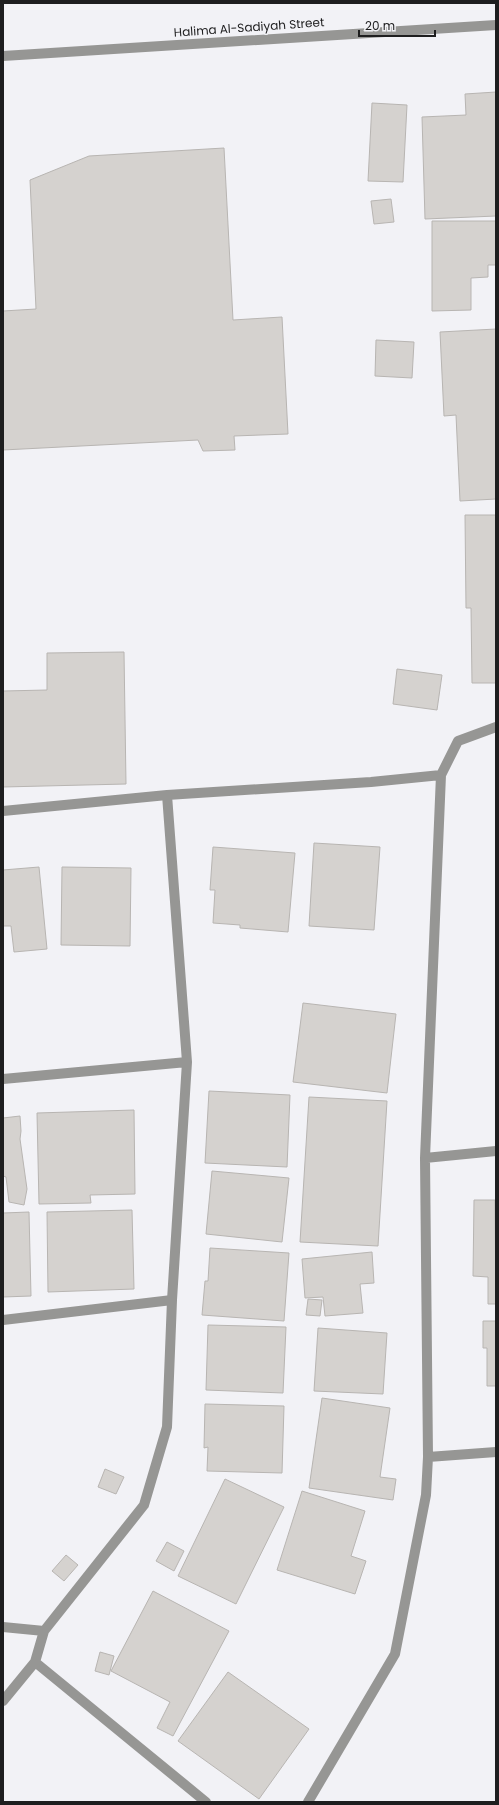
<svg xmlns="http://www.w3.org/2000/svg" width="499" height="1805" viewBox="0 0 499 1805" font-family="Poppins,sans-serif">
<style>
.building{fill:#d5d2cf;stroke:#b8b5b2}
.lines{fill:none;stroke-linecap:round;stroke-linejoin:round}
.minor{stroke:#969694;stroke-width:10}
.tertiary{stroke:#969694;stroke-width:10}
.labels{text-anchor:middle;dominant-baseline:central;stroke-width:3;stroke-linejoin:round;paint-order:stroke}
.street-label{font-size:12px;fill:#1e1e1f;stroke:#f2f2f6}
</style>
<rect width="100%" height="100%" fill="#f2f2f6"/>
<path class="building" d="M496,92V216L425,219L422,117L466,115L465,94Z
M372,103L407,105L403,182L368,181Z
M224,148L233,320L282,317L288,434L234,436L235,450L203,451L198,440L3,450V311L36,309L30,180L89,156Z
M391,199L394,222L374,224L371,201Z
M432,221H496V265H488V277L471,278V310L432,311Z
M496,329V499L460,501L456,415L444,416L440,332Z
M376,340L414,342L412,378L375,376Z
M465,515H496V683H472L471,608H466Z
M124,652L126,784L3,787V691L47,690V653Z
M397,669L442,675L437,710L393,704Z
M314,843L380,847L374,930L309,926Z
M213,847L295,853L288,932L240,928V925L213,923L215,890H210Z
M39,867L47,949L14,952L11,926H3V870Z
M62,867L131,868L130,946L61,945Z
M303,1003L396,1014L387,1093L293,1082Z
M209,1091L290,1095L287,1167L205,1163Z
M309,1097L387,1101L378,1246L300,1242Z
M134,1110L135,1194L90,1195L91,1203L39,1204L37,1113Z
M20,1116L21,1131L20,1139L27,1189L24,1205L9,1202L6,1177L3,1176V1118Z
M212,1171L289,1178L282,1242L206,1234Z
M474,1200H495L496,1304H488V1277L473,1276Z
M132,1210L134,1289L48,1292L47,1212Z
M29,1212L31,1296L3,1297V1213Z
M210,1248L289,1253L284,1321L202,1315L205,1281H208Z
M372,1252L374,1283L360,1284L363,1313L325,1316L323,1297L305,1298L302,1259Z
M308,1299L322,1300L320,1316L306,1315Z
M483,1321H496V1386H487V1348H483Z
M208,1325L286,1327L283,1393L206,1390Z
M318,1328L387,1333L383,1394L314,1391Z
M322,1398L390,1408L380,1477L396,1479L393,1500L309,1488Z
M205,1404L284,1406L282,1473L207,1471L208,1447L204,1448Z
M105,1469L124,1477L116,1494L98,1487Z
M225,1479L284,1507L236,1604L178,1576Z
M302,1491L365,1511L351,1556L366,1561L355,1594L277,1570Z
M167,1542L184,1551L174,1571L156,1561Z
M66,1555L78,1565L64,1581L52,1571Z
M153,1591L229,1631L173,1736L157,1728L170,1702L111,1671Z
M100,1652L114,1656L109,1675L95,1671Z
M228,1672L309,1729L259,1799L178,1741Z"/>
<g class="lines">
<path class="minor" d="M3,811L167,795L371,782L441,775
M3,1079L187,1062
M425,1158L496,1151
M3,1320L172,1300
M428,1457L496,1452
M3,1627L44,1631
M35,1662L206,1802
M3,1701L35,1662L44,1631L144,1505L167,1427L172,1300L187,1062L167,795
M308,1802L395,1654L426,1495L428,1457L425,1158L441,775L458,741L496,727"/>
<path class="tertiary" d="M3,56L496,25"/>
</g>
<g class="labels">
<g class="street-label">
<text transform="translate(249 27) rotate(-4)">Halima Al-Sadiyah Street</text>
</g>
</g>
<rect width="499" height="1805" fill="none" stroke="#1e1e1f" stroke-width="8"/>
<path d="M359 30v6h76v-6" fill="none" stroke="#1e1e1f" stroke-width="2"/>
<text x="365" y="30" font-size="12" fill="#1e1e1f" stroke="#f2f2f6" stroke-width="3" paint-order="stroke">20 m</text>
</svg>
